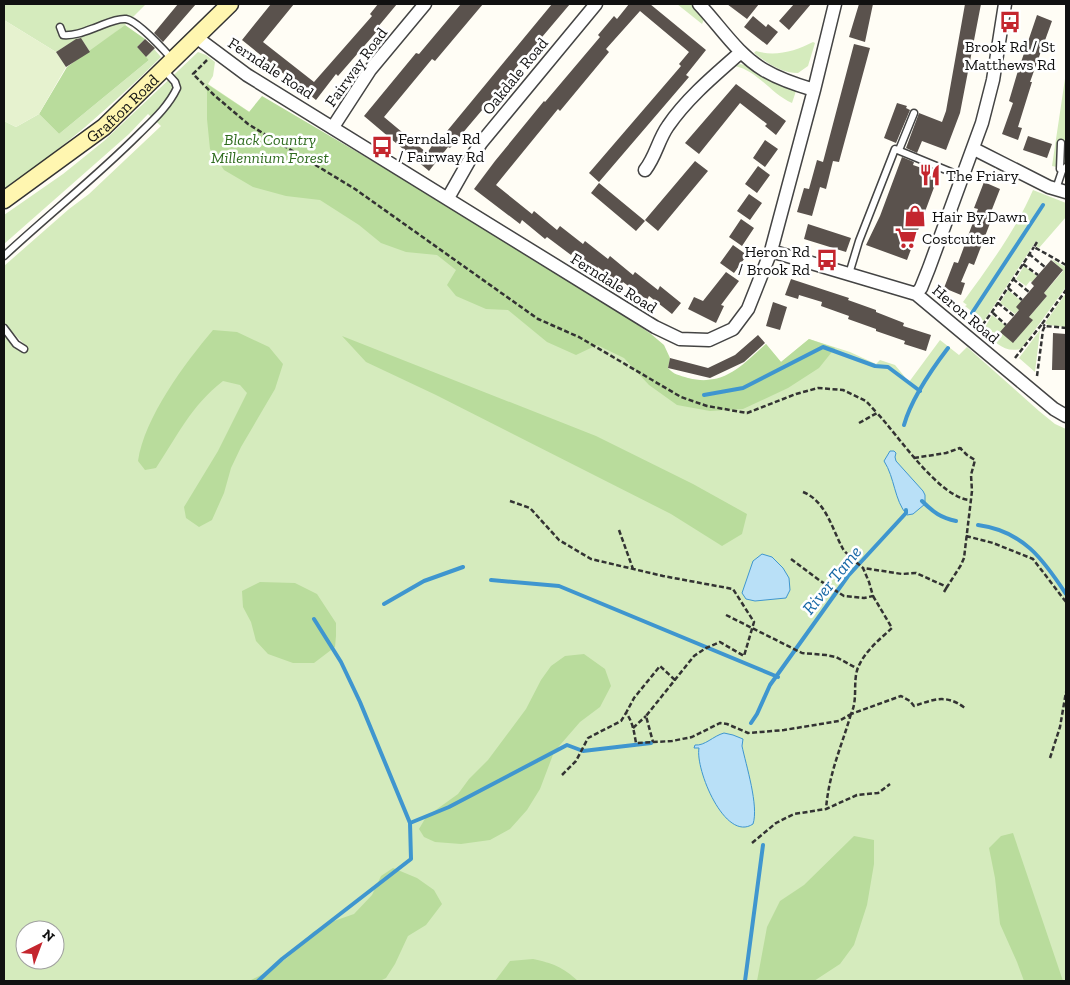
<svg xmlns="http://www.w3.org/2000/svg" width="1070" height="985" viewBox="0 0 1070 985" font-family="'Zilla Slab',serif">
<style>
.green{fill:#d5ebbd;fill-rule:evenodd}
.forest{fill:#b9dc9c}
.pitch{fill:#e6f2cf}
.water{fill:#b9e0f7;stroke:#3f96cf}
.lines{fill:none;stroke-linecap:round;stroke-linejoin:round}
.stream{stroke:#3f96cf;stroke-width:4}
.building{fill:#5a524d}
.lane-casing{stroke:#444;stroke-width:9}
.street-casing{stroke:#444;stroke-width:15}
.secondary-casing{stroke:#333;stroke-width:19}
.path{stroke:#333;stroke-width:2.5;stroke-dasharray:5 2.5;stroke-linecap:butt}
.lane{stroke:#fff;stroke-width:6}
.street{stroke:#fff;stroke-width:12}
.secondary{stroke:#fff6b0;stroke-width:16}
.labels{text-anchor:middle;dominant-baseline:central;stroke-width:5;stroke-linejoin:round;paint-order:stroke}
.poi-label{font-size:16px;fill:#111;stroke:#fff;text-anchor:start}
.street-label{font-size:16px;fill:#111;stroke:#fff}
.park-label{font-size:16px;font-style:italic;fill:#2f6b1f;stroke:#fff}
.water-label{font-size:18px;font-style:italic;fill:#1768a6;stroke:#fff}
</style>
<rect width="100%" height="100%" fill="#fffdf5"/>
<path class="green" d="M4,4H146L125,25L90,52L80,37L56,52L4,20Z
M677,4H692L705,17L702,24Z
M813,42L815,43L808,66L798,73C782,73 767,63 754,53L756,51C775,57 796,51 813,42Z
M154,49L161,57C112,106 60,150 4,190V121L16,127L39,114L59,134L149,60L146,57Z
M198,52L206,55L215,62L213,76L208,84L266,123L641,351L674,375L699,381L718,379L731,374L740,367L766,344L781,362L809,339L850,352L876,364L880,360L895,365L909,382L940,340L959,355L967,347L1039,411L1055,424L1066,429V981H4V333L19,350L27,347L4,324V266L69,209L89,194L161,126L148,114L129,134L4,244V215L63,174L104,141ZM25,930H55V960H25Z
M740,64L749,66L796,91L792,103C771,94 758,71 735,66Z
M1066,72V169L1052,166Z
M1033,190L1066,203V217L1039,248L1036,246L1038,243L1036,241L984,321L965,306L967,305L963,302C989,266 1016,230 1033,190Z
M1051,259L1066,267V287L1021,349C1003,353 996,342 983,331L992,315L1006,326L1014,342L1032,320L1029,317L1047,296L1044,293L1063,271Z
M1024,266L1037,276L1032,282L1030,281L1026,286L1016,279Z
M1008,290L1021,301L1019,310L1015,314L1000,303Z
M1066,293V327L1048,325L1045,323Z
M1040,330L1035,372L1019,358Z"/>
<path class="forest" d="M125,25L145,39L137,47L149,60L59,134L39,114L67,67Z
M207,84L249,112L262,96L432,196L612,307L651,334L664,345L670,358L668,368C674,375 679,375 688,378C723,387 742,366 766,344L781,362L809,339L835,348L819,368L788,388L743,409L710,411L677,405L649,385L624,358L597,345L576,355L547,342L508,310L486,309L456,296L447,285L456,270L437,255L406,252L381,243L359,225L320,200L286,196L253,187L224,170L210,149L207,119Z
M213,330L237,332L269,347L283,364L275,389L241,447L231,468L224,493L212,520L199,527L186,518L184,507L218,451L247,393L240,385L223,381C191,406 178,435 156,468L145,470L138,461C144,418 185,363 213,330Z
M342,336L596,436L693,484L747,514L742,534L722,546L671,514L436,395L366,362Z
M260,582L295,583L317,594L336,623V636L335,647L314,663H293L268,654L256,641L251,622L243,607L242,591Z
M584,654L605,669L611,686L600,707L580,722L554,752L540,789L527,810L510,829L490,840L461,844L435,842L424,837L419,829L426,817L458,794L469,779L488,760L526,709L541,680L551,666L565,656Z
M1013,833L1063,981H1024L1017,962L1000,924L995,878L989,848L1001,836Z
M854,836L874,840V864L867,905L854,945L840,964L814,981H757L767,927L780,901L804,885Z
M393,868L417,878L434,890L442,904L426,925L408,936L395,964L386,978L380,981H249L267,972L287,958L313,932L331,922L354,914L372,895L381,876Z
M533,959C552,963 563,967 578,981H495L510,961Z"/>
<path class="pitch" d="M4,20L56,52L66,67L39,114L16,127L4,121Z"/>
<path class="water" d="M890,451H894L896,453L895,457L896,461L923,491L925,495V504L913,514L907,515C894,500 895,478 884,461Z
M762,554L772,557L783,568L789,578L790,590L786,598L755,601L746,599L742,593L753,561Z
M724,733L733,735L743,739L742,746C746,765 759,806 753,824C725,843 695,769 699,748H694L695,745C705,746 713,736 724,733Z"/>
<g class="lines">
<path class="stream" d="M972,313L1043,205
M704,395L743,388L823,347L875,366L888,367L920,391
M904,425C911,400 932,369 948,348
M922,501C933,512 941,518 956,521
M978,525C1023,531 1043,559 1066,594
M491,580L559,586L778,677
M384,604L424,581L463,567
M314,619L341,662L360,702L410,823
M751,723L757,714L770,685L838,590L848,576L906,513V510
M258,981L282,959L411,859L410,823L449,807L567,745L583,751L651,743
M745,981L763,845"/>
</g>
<path class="building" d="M178,4H196L163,42L154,33Z
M271,4H294L263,42L314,82L372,16L370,14L378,4H397L377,28L379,29L338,76L336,74L316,100L242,40Z
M461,4H483L435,61L432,59L384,117L427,153L436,140L438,142L552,4H570L515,69L516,70L450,148L448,147L429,171L364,116L416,53L419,54Z
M629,4H650L706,50L686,75L689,77L599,182L589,173L681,66L679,64L689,52L640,11L606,49L609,52L560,111L558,109L496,185L532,214L534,211L557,230L560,226L583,244L585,241L608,259L610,256L633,275L635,272L658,290L660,286L681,303L672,314L649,296L647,300L623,282L621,285L598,267L596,270L573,252L571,255L547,237L545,239L522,220L520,224L474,189L495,161L544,101L545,102L600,37L598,35L614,16L617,19Z
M727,4H759L747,19Z
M794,4H811L789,30L779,21Z
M859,4H873L865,42L849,37Z
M965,4H981L960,113L946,150L922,141L917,153L906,148L919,113L942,122L946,111Z
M1037,15L1052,21L1030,82H1032L1018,127L1022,128L1018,140L1002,134L1013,103L1009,101L1017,74Z
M753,16L766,27L768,24L778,32L767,45L744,27Z
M81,38L90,52L66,67L56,52L76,39Z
M145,39L155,48L146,57L137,47Z
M854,44L870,48L839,162L833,161L826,189L820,187L812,216L797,212L804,188L809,189L817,160L823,162Z
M736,84L786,121L776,135L765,126L767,124L740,103L699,154L685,143Z
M897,103L907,106L906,108L910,110L896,143L884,138Z
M1028,136L1052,144L1047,158L1023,150Z
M765,140L778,149L765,167L753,158Z
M902,157L914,162L913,165L939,174L907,260L866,245L880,216Z
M695,161L708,171L658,231L645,220Z
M758,166L770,175L757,193L745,184Z
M984,182L1000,189L989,217L992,218L974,265L969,263L961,282L965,283L961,295L944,288L954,262L958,263L978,209L974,208Z
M599,183L645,221L636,231L591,193Z
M749,194L762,203L750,220L737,211Z
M741,219L754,228L742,246L729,237Z
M808,224L851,238L846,252L804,239Z
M733,245L747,255L734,273L720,263Z
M1051,260L1063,270L1044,293L1047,296L1029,317L1033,320L1013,343L1000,332L1019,310L1016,307L1034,286L1031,283Z
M726,272L739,281L721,305L724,306L716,323L688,309L694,297L703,301Z
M791,279L849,298L848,300L876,310V312L904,323L903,326L931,335L926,351L904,344L905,341L876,331V329L848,319L849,316L821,306L822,302L799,295L798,299L785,295Z
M773,302L787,307L780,330L766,326Z
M1053,333L1066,334V370H1052Z
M758,335L765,343L744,362L710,378L668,368L670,358L708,368L735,355Z"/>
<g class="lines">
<g class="lane-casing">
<path id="lane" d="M60,27L63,35C75,36 86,31 97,27C105,24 117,18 126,19C138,21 164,50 173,60
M1061,143L1060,169L1062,171L1066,167
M899,150L914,113
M1056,189L1062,171
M4,256C48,215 95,178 138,135C152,121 168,107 177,88L175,82L164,70
M849,274L859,241L895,149L963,177
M4,328L16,344L24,349"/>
</g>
<g class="street-casing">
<path id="street" d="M699,4C720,26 737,54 764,70C779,79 797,85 814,90
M196,37L247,75L655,327L680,339L709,340L733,329L748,309L771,251L814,90L835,4
M333,127L370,70L425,4
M974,149L1049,187L1066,192
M645,170C656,156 658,140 668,126C687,98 716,74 741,52
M448,198L469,161L481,143L596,4
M771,251L916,294L1054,409L1066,416
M916,294L921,288L929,268L982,123L993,80L1005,4"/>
</g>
<g class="secondary-casing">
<g id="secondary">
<path id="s1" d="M4,200L104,127L230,4"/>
</g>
</g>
<path class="path" d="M207,60L193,74L214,95L248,124L355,189L538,319L579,337L681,397L707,406L747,413L796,394L818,388L843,390L866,401L877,413
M1037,242L1034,247L1066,265
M1029,254L1045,267
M1023,264L1038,275
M1013,279L1029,292
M1008,288L1022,300
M998,303L1014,316
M993,313L1006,325
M1042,324L1066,290
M978,331L992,312L1034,247
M1015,358L1042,324L1045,326
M1037,376L1043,330L1045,326L1066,328
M859,423L877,413C898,435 939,498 970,500
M914,458L946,453L960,448
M803,492C826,501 832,529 843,549C848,556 856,562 863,568
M510,501L530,508L559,540L591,559L663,576L733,589L754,622L744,656L720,642L706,648L694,656L646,716L653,742
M619,530L633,569
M966,536L993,543L1033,559L1066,602
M791,559L819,580L844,596L864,598L873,596L869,582L863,568L902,574L916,573L947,587L961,565L964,558L972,491L971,475L975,460L967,455L960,448L962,449
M944,592L947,587
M873,596L892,628C879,640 859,656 856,675C854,689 857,701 851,714L901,696L910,701L914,706C935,699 946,694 965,708
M726,615L802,653L826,655L836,657L858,669
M675,680L660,666L634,698L626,713C633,722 634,732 636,743L672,741L692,737L720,723L727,724L748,733L761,732L784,730L839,721L851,714
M851,714C841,748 829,773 826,809L857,795L878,793L890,784
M633,728L646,716
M1050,758L1060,727L1066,692
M562,775L576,761L588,738L621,721L626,713
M752,843L776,823L794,814L826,809"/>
<use href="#lane" class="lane"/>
<use href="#street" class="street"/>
<use href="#secondary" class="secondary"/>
</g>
<defs>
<g id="bus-bare" transform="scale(1.725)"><path d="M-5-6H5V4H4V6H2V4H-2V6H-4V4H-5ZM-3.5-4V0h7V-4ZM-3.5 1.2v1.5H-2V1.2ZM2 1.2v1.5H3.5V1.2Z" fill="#c4262e" stroke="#fff" stroke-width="2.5" paint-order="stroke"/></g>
<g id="restaurant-bare" transform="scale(1.725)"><path d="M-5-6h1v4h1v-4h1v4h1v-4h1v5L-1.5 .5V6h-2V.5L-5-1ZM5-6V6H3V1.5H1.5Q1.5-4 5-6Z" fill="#c4262e" stroke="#fff" stroke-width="2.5" paint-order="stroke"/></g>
<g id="shop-bare" transform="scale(1.725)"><path d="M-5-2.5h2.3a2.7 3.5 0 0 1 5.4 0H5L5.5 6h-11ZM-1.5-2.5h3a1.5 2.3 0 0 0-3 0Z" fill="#c4262e" stroke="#fff" stroke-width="2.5" paint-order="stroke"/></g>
<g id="supermarket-bare" transform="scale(1.725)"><path d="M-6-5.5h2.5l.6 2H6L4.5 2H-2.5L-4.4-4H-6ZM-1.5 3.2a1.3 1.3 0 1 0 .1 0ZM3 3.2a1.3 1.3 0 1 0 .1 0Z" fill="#c4262e" stroke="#fff" stroke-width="2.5" paint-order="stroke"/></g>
</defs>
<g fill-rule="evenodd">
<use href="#bus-bare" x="1010" y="22"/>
<use href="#bus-bare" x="382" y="147"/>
<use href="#restaurant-bare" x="930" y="175"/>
<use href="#shop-bare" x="915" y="216"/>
<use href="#supermarket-bare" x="906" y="238"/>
<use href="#bus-bare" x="827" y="260"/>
</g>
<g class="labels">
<g class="poi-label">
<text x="1010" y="46" text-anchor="middle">Brook Rd / St<tspan x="1010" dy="18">Matthews Rd</tspan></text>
<text x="398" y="138">Ferndale Rd<tspan x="398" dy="18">/ Fairway Rd</tspan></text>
<text x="946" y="175">The Friary</text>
<text x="932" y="216">Hair By Dawn</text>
<text x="922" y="238">Costcutter</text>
<text x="810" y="251" text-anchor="end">Heron Rd<tspan x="810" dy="18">/ Brook Rd</tspan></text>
</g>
<g class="street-label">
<text transform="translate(356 67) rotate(-54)">Fairway Road</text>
<text transform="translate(271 68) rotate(33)">Ferndale Road</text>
<text transform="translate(515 76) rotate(-51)">Oakdale Road</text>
<text stroke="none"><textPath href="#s1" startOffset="150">Grafton Road</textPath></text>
<text transform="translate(614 283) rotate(32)">Ferndale Road</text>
<text transform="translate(966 314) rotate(40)">Heron Road</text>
</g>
<g class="park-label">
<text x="270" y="139">Black Country<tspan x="270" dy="18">Millennium Forest</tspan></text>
</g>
<g class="water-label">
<text transform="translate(832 580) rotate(-51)">River Tame</text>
</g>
</g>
<rect width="1070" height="985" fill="none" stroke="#111111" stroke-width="10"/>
<g transform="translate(40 945) rotate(42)"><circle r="24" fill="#ffffff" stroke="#a0a0a0"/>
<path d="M0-4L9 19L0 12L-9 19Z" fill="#c4262e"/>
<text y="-8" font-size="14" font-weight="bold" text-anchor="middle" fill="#111111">N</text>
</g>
</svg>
